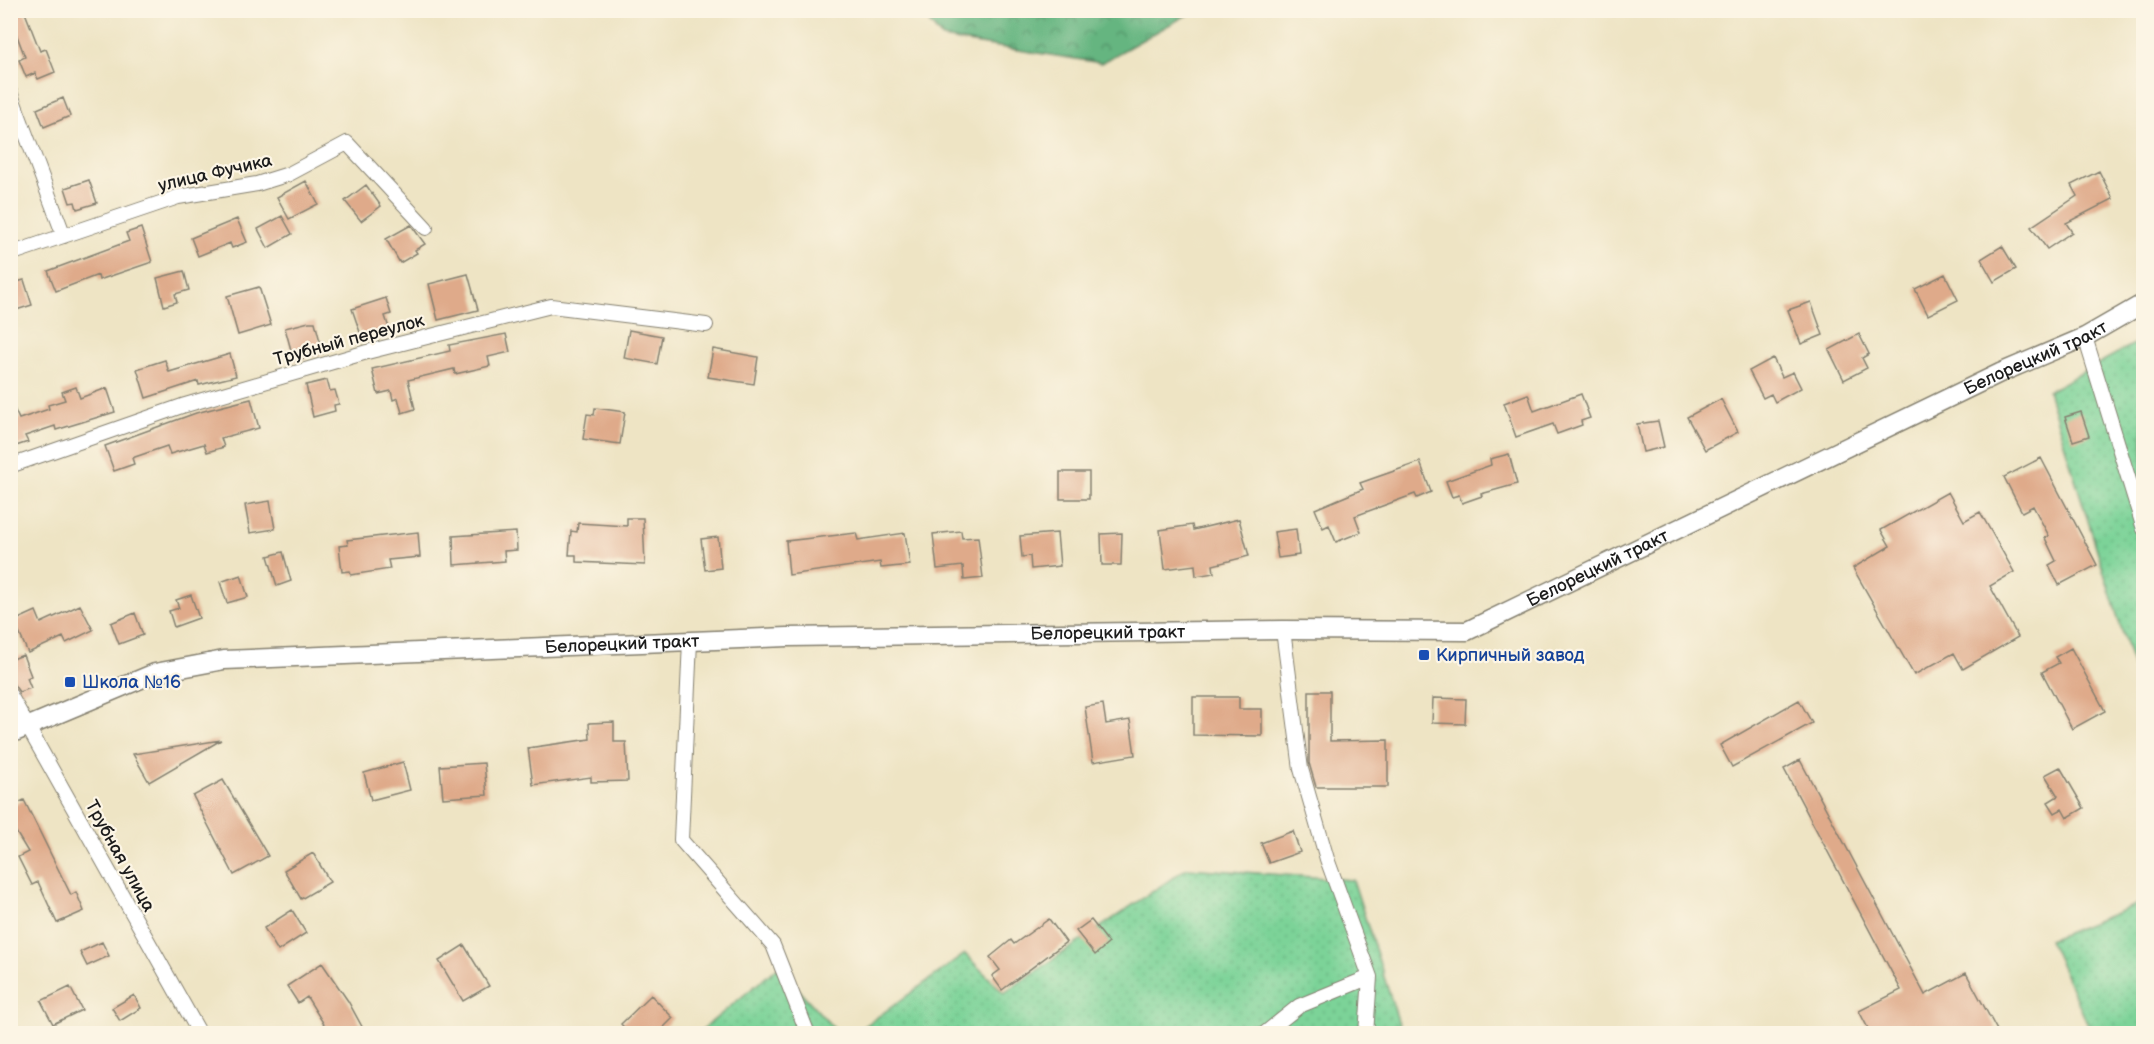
<svg xmlns="http://www.w3.org/2000/svg" width="2154" height="1044" viewBox="0 0 2154 1044" font-family="'Balsamiq Sans',sans-serif">
<style>
.forest{fill:url(#forest-crowns);stroke:#40684e;stroke-width:1.5}
.park{fill:url(#park-dots);stroke:#4c785a;stroke-width:1.5}
.building{fill:#dfaa8a}
.lines{fill:none;stroke-linecap:round;stroke-linejoin:round}
.minor-casing{stroke:#858070;stroke-width:16}
.tertiary-casing{stroke:#858070;stroke-width:21}
.minor{stroke:#fff;stroke-width:14}
.tertiary{stroke:#fff;stroke-width:18}
.transit-dot{fill:#1a4fb4;stroke:#fcf5e5;stroke-width:2}
.labels{text-anchor:middle;dominant-baseline:central;stroke-width:4.5;stroke-linejoin:round;paint-order:stroke}
.street-label{font-size:18px;fill:#1c1c1c;stroke:#fcf5e5}
.transit-label{font-size:18px;fill:#164399;stroke:#fcf5e5;text-anchor:start}
</style>
<defs>
<pattern id="forest-crowns" width="20" height="18" patternUnits="userSpaceOnUse" patternTransform="scale(1.5)"><rect width="20" height="18" fill="#65b580"/><path d="M2 6a3 3 0 1 1 6 0M12 15a3 3 0 1 1 6 0" fill="none" stroke="#529268"/></pattern>
<pattern id="park-dots" width="8" height="8" patternUnits="userSpaceOnUse" patternTransform="scale(1.5)"><rect width="8" height="8" fill="#7cd398"/><path d="M2 2h.1M6 6h.1" fill="none" stroke="#6bb582" stroke-width="1.8" stroke-linecap="round"/></pattern>
</defs>
<rect width="100%" height="100%" fill="#fcf5e5"/>
<filter id="ink" filterUnits="userSpaceOnUse"><feTurbulence type="fractalNoise" baseFrequency=".0167" numOctaves="2"/><feDisplacementMap in="SourceGraphic" scale="12" xChannelSelector="R" yChannelSelector="G"/><feConvolveMatrix kernelMatrix="1 2 1 2 8 2 1 2 1" color-interpolation-filters="sRGB"/></filter>
<filter id="wash" filterUnits="userSpaceOnUse"><feTurbulence type="fractalNoise" baseFrequency=".008" numOctaves="4" result="noise"/><feDisplacementMap in="SourceGraphic" scale="24" xChannelSelector="R" yChannelSelector="G"/><feGaussianBlur stdDeviation="1.35" result="paint"/><feColorMatrix in="noise" values="0 0 0 0 0 0 0 0 0 0 0 0 0 0 0 0 0 1.4 0 .05"/><feComposite in="paint" operator="in"/></filter>
<g filter="url(#wash)">
<rect width="100%" height="100%" fill="#eee4c4"/>
<path class="forest" d="M920,11H1194L1101,63L942,38Z"/>
<path class="park" d="M2143,339V699L2048,391Z
M1187,868L1353,880L1402,1033L854,1034L965,954L1004,993Z
M2143,902V1033H2092L2049,940Z
M778,967L838,1033L697,1034Z"/>
<g id="blocks">
<path class="building" d="M10,10H24L40,51L46,49L55,72L38,79L35,73L26,77L19,60L25,57L14,28L10,29Z
M63,98L70,116L44,127L37,109Z
M2099,171L2113,199L2066,223L2072,232L2047,249L2031,227L2077,196L2071,185Z
M89,180L97,203L77,209L75,202L70,203L65,188Z
M306,181L318,204L289,219L277,197Z
M366,185L381,206L361,221L345,201Z
M282,216L292,234L268,248L258,229Z
M237,219L247,242L232,248L230,243L198,256L191,238Z
M411,225L425,244L415,250L417,253L400,263L386,239Z
M141,228L152,262L99,280L98,275L56,291L48,271L129,241L126,233Z
M2002,246L2016,269L1994,282L1981,259Z
M184,271L189,290L175,294L177,302L164,306L157,278Z
M468,274L478,310L438,320L429,284Z
M1945,274L1958,300L1928,315L1915,289Z
M24,280L32,305L10,312V284Z
M259,287L271,325L238,335L227,296Z
M386,298L391,314L385,316L390,331L363,341L352,309Z
M1811,302L1823,335L1801,344L1788,310Z
M309,322H315L323,353L294,361L285,328Z
M629,330L662,336L657,364L624,358Z
M506,334L510,352L488,357L490,366L455,374L454,369L408,380L415,409L402,413L398,398L393,400L391,391L378,394L372,369L450,351L449,345Z
M1859,334L1869,354L1862,358L1867,368L1844,380L1829,350Z
M713,349L758,357L754,384L708,377Z
M230,354L236,376L199,385L198,381L146,398L137,369L165,360L169,372Z
M1773,358L1782,377L1793,372L1801,388L1775,402L1771,394L1763,398L1749,371Z
M327,380L330,391L335,390L339,404L334,405L335,411L313,417L306,385Z
M76,387L80,398L107,388L115,412L56,430L55,426L25,436L28,442L10,448V400L19,419L49,409L48,405L65,400L62,392Z
M1528,394L1534,411L1581,394L1590,418L1581,421L1582,425L1557,434L1553,424L1516,437L1504,403Z
M251,399L259,428L221,438L224,447L207,452L204,444L170,454L167,446L132,458L134,464L114,471L105,446L196,413Z
M1721,399L1738,432L1705,450L1687,417Z
M595,408L625,412L620,444L583,439L587,414L594,415Z
M2081,412L2089,436L2073,441L2065,417Z
M1658,421L1664,447L1643,452L1637,424Z
M1509,454L1517,484L1481,494L1482,496L1462,503L1459,495L1452,497L1446,481L1491,465L1490,459Z
M2041,458L2097,565L2059,585L2049,565L2056,561L2045,538L2049,536L2033,506L2022,512L2004,477Z
M1420,462L1431,492L1417,498L1415,494L1355,516L1361,532L1336,542L1329,525L1323,528L1315,509L1363,489L1360,483Z
M1060,472H1089V499H1060Z
M1948,492L1964,521L1980,512L2014,572L1990,586L2018,637L1963,669L1954,653L1914,675L1853,568L1890,546L1881,530Z
M270,501L275,529L250,533L245,505Z
M627,518H643L645,565L576,562V555H569L571,531L577,532L578,523L627,526Z
M1239,519L1249,556L1213,565L1214,573L1196,576L1195,565L1165,569L1160,530L1192,525L1193,530Z
M1296,529L1299,555L1278,558L1274,532Z
M961,531L962,538L978,537L983,578L964,580L963,566L937,569L933,534Z
M418,532L420,557L388,560L390,569L351,575L350,571L342,572L339,546L348,545L347,540Z
M516,532L517,550L504,551L505,561L454,565L453,536Z
M856,533L858,540L905,533L910,565L881,568L880,562L789,575L786,541Z
M1057,533L1060,566L1031,569L1030,556L1022,557L1020,536Z
M1122,533L1121,565H1102L1101,534Z
M718,537L721,568L705,570L701,539Z
M283,552L291,581L277,586L268,556Z
M241,575L248,597L227,603L220,582Z
M191,595L199,618L174,627L169,611L179,608L176,600Z
M80,605L93,630L66,643L63,637L28,653L14,621L36,611L41,623Z
M135,613L143,635L119,644L111,623Z
M2071,648L2105,711L2072,729L2042,672L2059,663L2055,657Z
M23,655L31,676L27,678L31,688L19,692L10,679V660Z
M1309,691H1330V741L1388,740V787H1316L1309,763Z
M1193,697H1239V709H1262V736L1193,735Z
M1433,698L1466,699L1465,724L1432,723Z
M1799,700L1812,723L1732,767L1720,745Z
M1103,704L1106,724L1130,720L1135,755L1093,762L1085,707Z
M614,722V742H626L628,781L591,782V777L533,785L528,748L590,739L589,723Z
M221,740L149,782L133,754Z
M1800,760L1925,995L1966,973L1999,1034H1871L1859,1011L1901,990L1784,769Z
M403,762L410,790L371,800L364,773Z
M484,763L487,795L443,798L440,766Z
M2060,767L2084,808L2067,818L2062,809L2055,813L2048,802L2058,796L2045,775Z
M223,780L268,856L234,875L193,796Z
M24,800L71,895L76,892L84,911L57,923L38,882L32,885L18,857L28,852L10,822V807Z
M1293,831L1300,852L1269,863L1261,843Z
M313,853L330,882L301,899L284,870Z
M292,910L306,933L278,951L264,928Z
M1049,919L1066,942L1002,990L992,976L1000,970L990,957L1011,940L1014,944Z
M1091,920L1109,943L1095,955L1076,931Z
M102,942L109,956L87,966L80,952Z
M464,945L489,986L463,1001L439,961Z
M322,963L348,1001L366,1034H330L307,997L298,1003L287,986Z
M70,987L82,1010L53,1024L41,1001Z
M134,995L141,1008L120,1021L112,1008Z
M651,995L673,1018L657,1034H630L621,1024Z"/>
</g>
</g>
<g filter="url(#ink)">
<use href="#blocks" fill-opacity="0" stroke="#858070" stroke-width="1.5"/>
<g class="lines">
<g class="minor-casing">
<path id="minor" d="M10,92L64,236
M10,254L178,197L257,184L289,174L347,143L426,228
M2085,337L2144,529
M10,466L182,406L367,352L551,306L706,325
M690,641L681,840L773,945L808,1034
M10,695L200,1034
M1264,1034L1299,1006L1370,977L1327,859L1301,769L1283,630
M1366,1034L1370,977"/>
</g>
<g class="tertiary-casing">
<g id="tertiary">
<path id="s1" d="M10,734L155,673L224,660L788,637L1283,630L1467,631L2000,373L2085,337L2144,303"/>
</g>
</g>
<use href="#minor" class="minor"/>
<use href="#tertiary" class="tertiary"/>
</g>
</g>
<g class="transit-dot">
<rect x="1418" y="649" width="12" height="12" rx="3"/>
<rect x="64" y="676" width="12" height="12" rx="3"/>
</g>
<g class="labels">
<g class="street-label">
<text transform="translate(215 173) rotate(-13)">улица Фучика</text>
<text transform="translate(349 340) rotate(-15)">Трубный переулок</text>
<text stroke="none"><textPath href="#s1" startOffset="2102">Белорецкий тракт</textPath></text>
<text stroke="none"><textPath href="#s1" startOffset="1616">Белорецкий тракт</textPath></text>
<text stroke="none"><textPath href="#s1" startOffset="1112">Белорецкий тракт</textPath></text>
<text stroke="none"><textPath href="#s1" startOffset="626">Белорецкий тракт</textPath></text>
<text transform="translate(120 856) rotate(61)">Трубная улица</text>
</g>
<g class="transit-label">
<text x="1436" y="655">Кирпичный завод</text>
<text x="82" y="682">Школа №16</text>
</g>
</g>
<rect width="2154" height="1044" fill="none" stroke="#fcf5e5" stroke-width="36"/>
</svg>
